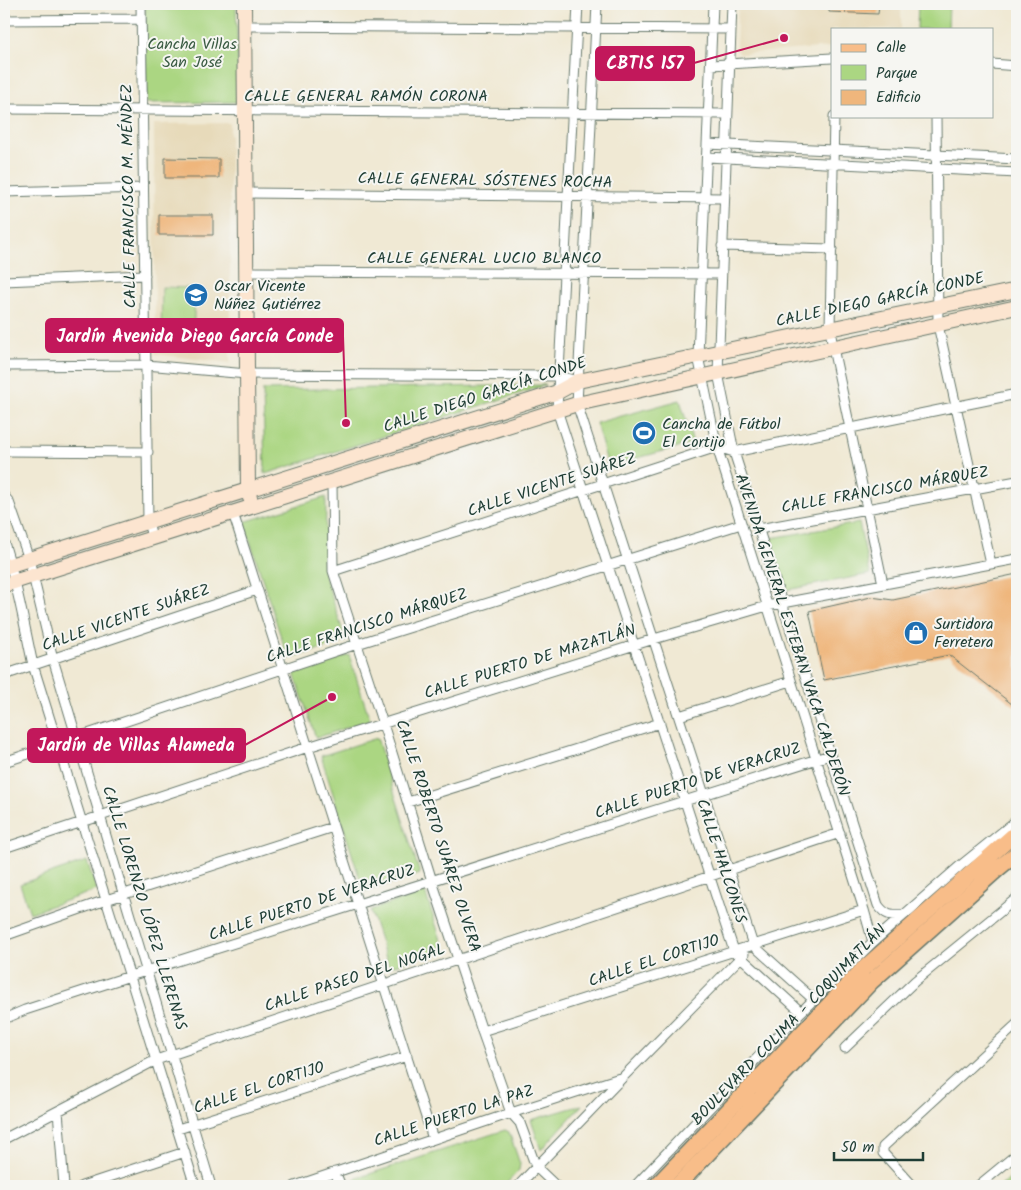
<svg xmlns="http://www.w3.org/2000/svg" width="1021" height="1190" viewBox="0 0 1021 1190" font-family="Kalam,sans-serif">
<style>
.built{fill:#e7daba}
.green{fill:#abd682;stroke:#658a5b}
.building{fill:#efb67c}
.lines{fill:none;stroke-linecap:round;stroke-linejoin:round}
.street-casing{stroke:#68796c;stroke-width:11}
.secondary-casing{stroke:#68796c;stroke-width:16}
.primary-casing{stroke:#68796c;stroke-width:18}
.street{stroke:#fff;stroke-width:9}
.secondary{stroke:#fce5d0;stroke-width:14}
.primary{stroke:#f8bd89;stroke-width:15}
.labels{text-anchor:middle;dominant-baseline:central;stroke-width:4;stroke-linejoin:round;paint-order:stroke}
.park-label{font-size:16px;fill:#3b5c44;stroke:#f6f6f2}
.street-label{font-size:16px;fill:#1f3d34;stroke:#f6f6f2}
.poi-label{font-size:16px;fill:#1f3d34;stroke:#f6f6f2;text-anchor:start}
.leader{fill:none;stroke:#c2185b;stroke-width:2}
.callout-dot{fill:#c2185b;stroke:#f6f6f2;stroke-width:2}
.callout{fill:#c2185b;stroke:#c2185b;stroke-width:2}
.callout-label{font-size:18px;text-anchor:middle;font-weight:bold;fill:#fff}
</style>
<rect width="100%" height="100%" fill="#f6f6f2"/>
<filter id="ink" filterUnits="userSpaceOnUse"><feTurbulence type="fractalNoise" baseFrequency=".02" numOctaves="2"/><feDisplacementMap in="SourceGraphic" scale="10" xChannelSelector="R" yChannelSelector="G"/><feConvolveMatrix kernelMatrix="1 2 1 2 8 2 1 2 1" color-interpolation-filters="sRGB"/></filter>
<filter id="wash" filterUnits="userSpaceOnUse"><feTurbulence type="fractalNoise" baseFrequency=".0096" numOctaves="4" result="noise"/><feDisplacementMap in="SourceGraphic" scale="20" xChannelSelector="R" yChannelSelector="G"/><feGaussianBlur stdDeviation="1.12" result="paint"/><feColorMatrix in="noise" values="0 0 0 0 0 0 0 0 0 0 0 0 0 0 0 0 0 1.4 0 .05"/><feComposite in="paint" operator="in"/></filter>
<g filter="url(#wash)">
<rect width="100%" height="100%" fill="#f0e9d4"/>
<path class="built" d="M738,4H901V29H832V47L740,54L736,49Z
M230,123V363L155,354L154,124Z"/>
<path class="green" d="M145,4H236L239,102L146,103Z
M918,4H949L948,29H917Z
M162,287L195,288L193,341H161Z
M546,385L265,474L263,390Z
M680,400L693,443L608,466L596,423Z
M326,497L325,576L346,641L288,659L244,522Z
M859,523L870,574L787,590L771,538Z
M349,655L370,720L316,738L294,673Z
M377,738L420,874L364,892L321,756Z
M87,861L97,890L30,913L20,884Z
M425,892L444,949L389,967L370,910Z
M582,1105L541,1150L531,1120Z
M505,1130L509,1132L520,1164L519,1170L504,1186H395L392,1181L380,1186H355L353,1181L357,1178Z
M1017,1172V1186H1001Z"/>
<g id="blocks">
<path class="building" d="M829,4H879L878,14L829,12Z
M165,158L219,159V178H165Z
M159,215H213V235H159Z
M1017,574V708L949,655L824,680L809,611L871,597L893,600Z"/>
</g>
</g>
<g filter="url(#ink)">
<use href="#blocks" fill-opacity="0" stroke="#68796c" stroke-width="1"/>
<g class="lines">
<g class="street-casing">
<path id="street" d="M141,4L148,521L152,538
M578,4L557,410L734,951L801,1012
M597,4L577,404L753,945L814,1000
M713,4L698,356L717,447L864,910L873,942
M732,4L718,373L734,452L878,905C886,916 891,916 904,915
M4,20L141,19
M244,26L731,29
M992,64L1017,66
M711,65L832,58
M4,109L727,114
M834,116L830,329L833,348L883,584
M936,116L938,325L991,564
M707,144L1017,159
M707,157L1017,173
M4,192L143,188
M245,193L724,198
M722,246L832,249
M246,272L721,274
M4,281L145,275
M4,366L146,365L247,374L559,376L578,381
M4,451L148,452
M332,481L333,571L383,724L432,881L482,1031L511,1113L520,1123L536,1167L556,1186
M4,496L9,502L29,559L53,659L211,1186
M233,513L433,1139
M759,529L1017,481
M4,543C17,582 24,624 33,665L195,1186
M333,571L717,447L734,452L1017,394
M4,675L257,590
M679,716L791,681
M4,762L357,644L741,524
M408,802L660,723
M4,848L308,747L654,639L767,606L1017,559
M4,936L106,900L333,827
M4,1019L25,1010L130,976L830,755
M482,1031L864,910
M845,1048L915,981L1017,898
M58,1111L64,1186
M178,1129L407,1056
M4,1139L156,1060L840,833
M335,1172L341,1186
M82,1186L185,1152
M295,1186L511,1113L623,1077
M518,1186L623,1077L744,954
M635,1186L801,1012L873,942L960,866L1017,820
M913,1186L883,1153V1147L1017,1024
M978,1186L1017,1154"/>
</g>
<g class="secondary-casing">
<path id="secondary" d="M244,4L248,490L250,498
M4,567L558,392L578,381L1017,290
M4,585L577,404L1017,307"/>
</g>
<g class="primary-casing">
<path id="primary" d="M656,1186L863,969L1017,832
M677,1186L871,982L1000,867L1017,853"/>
</g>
<use href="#street" class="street"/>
<use href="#secondary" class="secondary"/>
<use href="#primary" class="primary"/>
</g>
</g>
<defs>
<g id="school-disc" transform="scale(1.25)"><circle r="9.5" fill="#1f6fb2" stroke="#f6f6f2"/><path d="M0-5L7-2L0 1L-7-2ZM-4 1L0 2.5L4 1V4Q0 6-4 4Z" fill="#fff"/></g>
<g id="stadium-disc" transform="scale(1.25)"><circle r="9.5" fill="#1f6fb2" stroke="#f6f6f2"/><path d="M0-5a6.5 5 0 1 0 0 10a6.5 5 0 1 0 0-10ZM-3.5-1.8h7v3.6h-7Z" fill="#fff"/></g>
<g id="shop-disc" transform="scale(1.25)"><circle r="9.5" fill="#1f6fb2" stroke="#f6f6f2"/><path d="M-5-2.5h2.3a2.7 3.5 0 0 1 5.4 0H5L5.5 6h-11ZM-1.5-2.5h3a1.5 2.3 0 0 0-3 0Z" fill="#fff"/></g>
</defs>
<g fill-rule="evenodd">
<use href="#school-disc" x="196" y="295"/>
<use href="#stadium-disc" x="644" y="433"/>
<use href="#shop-disc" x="916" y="633"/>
</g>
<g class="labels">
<g class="park-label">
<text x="192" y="44">Cancha Villas<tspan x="192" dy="18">San José</tspan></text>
</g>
<g class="street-label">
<text x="366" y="96">CALLE GENERAL RAMÓN CORONA</text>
<text transform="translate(485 181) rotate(1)">CALLE GENERAL SÓSTENES ROCHA</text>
<text transform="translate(129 196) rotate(-91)">CALLE FRANCISCO M. MÉNDEZ</text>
<text x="484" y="258">CALLE GENERAL LUCIO BLANCO</text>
<text transform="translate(880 300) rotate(-12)">CALLE DIEGO GARCÍA CONDE</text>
<text transform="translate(485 395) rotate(-18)">CALLE DIEGO GARCÍA CONDE</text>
<text transform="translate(552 485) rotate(-18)">CALLE VICENTE SUÁREZ</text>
<text transform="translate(885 490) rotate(-10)">CALLE FRANCISCO MÁRQUEZ</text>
<text transform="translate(126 618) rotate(-19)">CALLE VICENTE SUÁREZ</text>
<text transform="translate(367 626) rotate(-18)">CALLE FRANCISCO MÁRQUEZ</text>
<text transform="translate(792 635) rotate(72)">AVENIDA GENERAL ESTEBAN VACA CALDERÓN</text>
<text transform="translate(530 662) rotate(-17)">CALLE PUERTO DE MAZATLÁN</text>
<text transform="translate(698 781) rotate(-18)">CALLE PUERTO DE VERACRUZ</text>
<text transform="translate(438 836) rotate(72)">CALLE ROBERTO SUÁREZ OLVERA</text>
<text transform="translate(721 861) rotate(72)">CALLE HALCONES</text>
<text transform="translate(312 903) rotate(-18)">CALLE PUERTO DE VERACRUZ</text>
<text transform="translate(144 908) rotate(73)">CALLE LORENZO LÓPEZ LLERENAS</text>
<text transform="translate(654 961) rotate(-18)">CALLE EL CORTIJO</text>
<text transform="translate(355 978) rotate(-18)">CALLE PASEO DEL NOGAL</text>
<text transform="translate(789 1025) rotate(-46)">BOULEVARD COLIMA - COQUIMATLÁN</text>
<text transform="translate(259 1088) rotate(-18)">CALLE EL CORTIJO</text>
<text transform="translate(454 1116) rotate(-18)">CALLE PUERTO LA PAZ</text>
</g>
<g class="poi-label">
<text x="214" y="286">Oscar Vicente<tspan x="214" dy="18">Núñez Gutiérrez</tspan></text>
<text x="662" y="424">Cancha de Fútbol<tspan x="662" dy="18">El Cortijo</tspan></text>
<text x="934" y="624">Surtidora<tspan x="934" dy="18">Ferretera</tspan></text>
</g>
</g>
<path class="leader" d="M784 38L694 63M346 423L343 336M332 697L245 745"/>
<g class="callout-dot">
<circle cx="784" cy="38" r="5"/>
<circle cx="346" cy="423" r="5"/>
<circle cx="332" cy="697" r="5"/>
</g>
<g class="callout">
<rect x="596" y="47" width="98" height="33" rx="5"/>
<rect x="46" y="319" width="297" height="33" rx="5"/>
<rect x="28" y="729" width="217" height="33" rx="5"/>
</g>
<g class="callout-label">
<text x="645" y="69">CBTIS 157</text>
<text x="195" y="342">Jardín Avenida Diego García Conde</text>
<text x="136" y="751">Jardín de Villas Alameda</text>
</g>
<rect width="1021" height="1190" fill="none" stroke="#f6f6f2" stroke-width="20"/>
<rect x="831" y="28" width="162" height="90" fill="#f6f6f2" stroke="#a0aca6"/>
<rect x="841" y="44" width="25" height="8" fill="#f8bd89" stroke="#a0aca6"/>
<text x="876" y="52" font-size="15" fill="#1f3d34">Calle</text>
<rect x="841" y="65" width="25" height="15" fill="#abd682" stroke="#a0aca6"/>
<text x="876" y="78" font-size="15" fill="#1f3d34">Parque</text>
<rect x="841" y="90" width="25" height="15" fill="#efb67c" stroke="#a0aca6"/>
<text x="876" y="102" font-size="15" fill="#1f3d34">Edificio</text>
<path d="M834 1152v8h89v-8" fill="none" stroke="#1f3d34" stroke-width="2.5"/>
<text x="841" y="1152" font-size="15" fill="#1f3d34" stroke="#f6f6f2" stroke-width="4" paint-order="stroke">50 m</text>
</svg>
